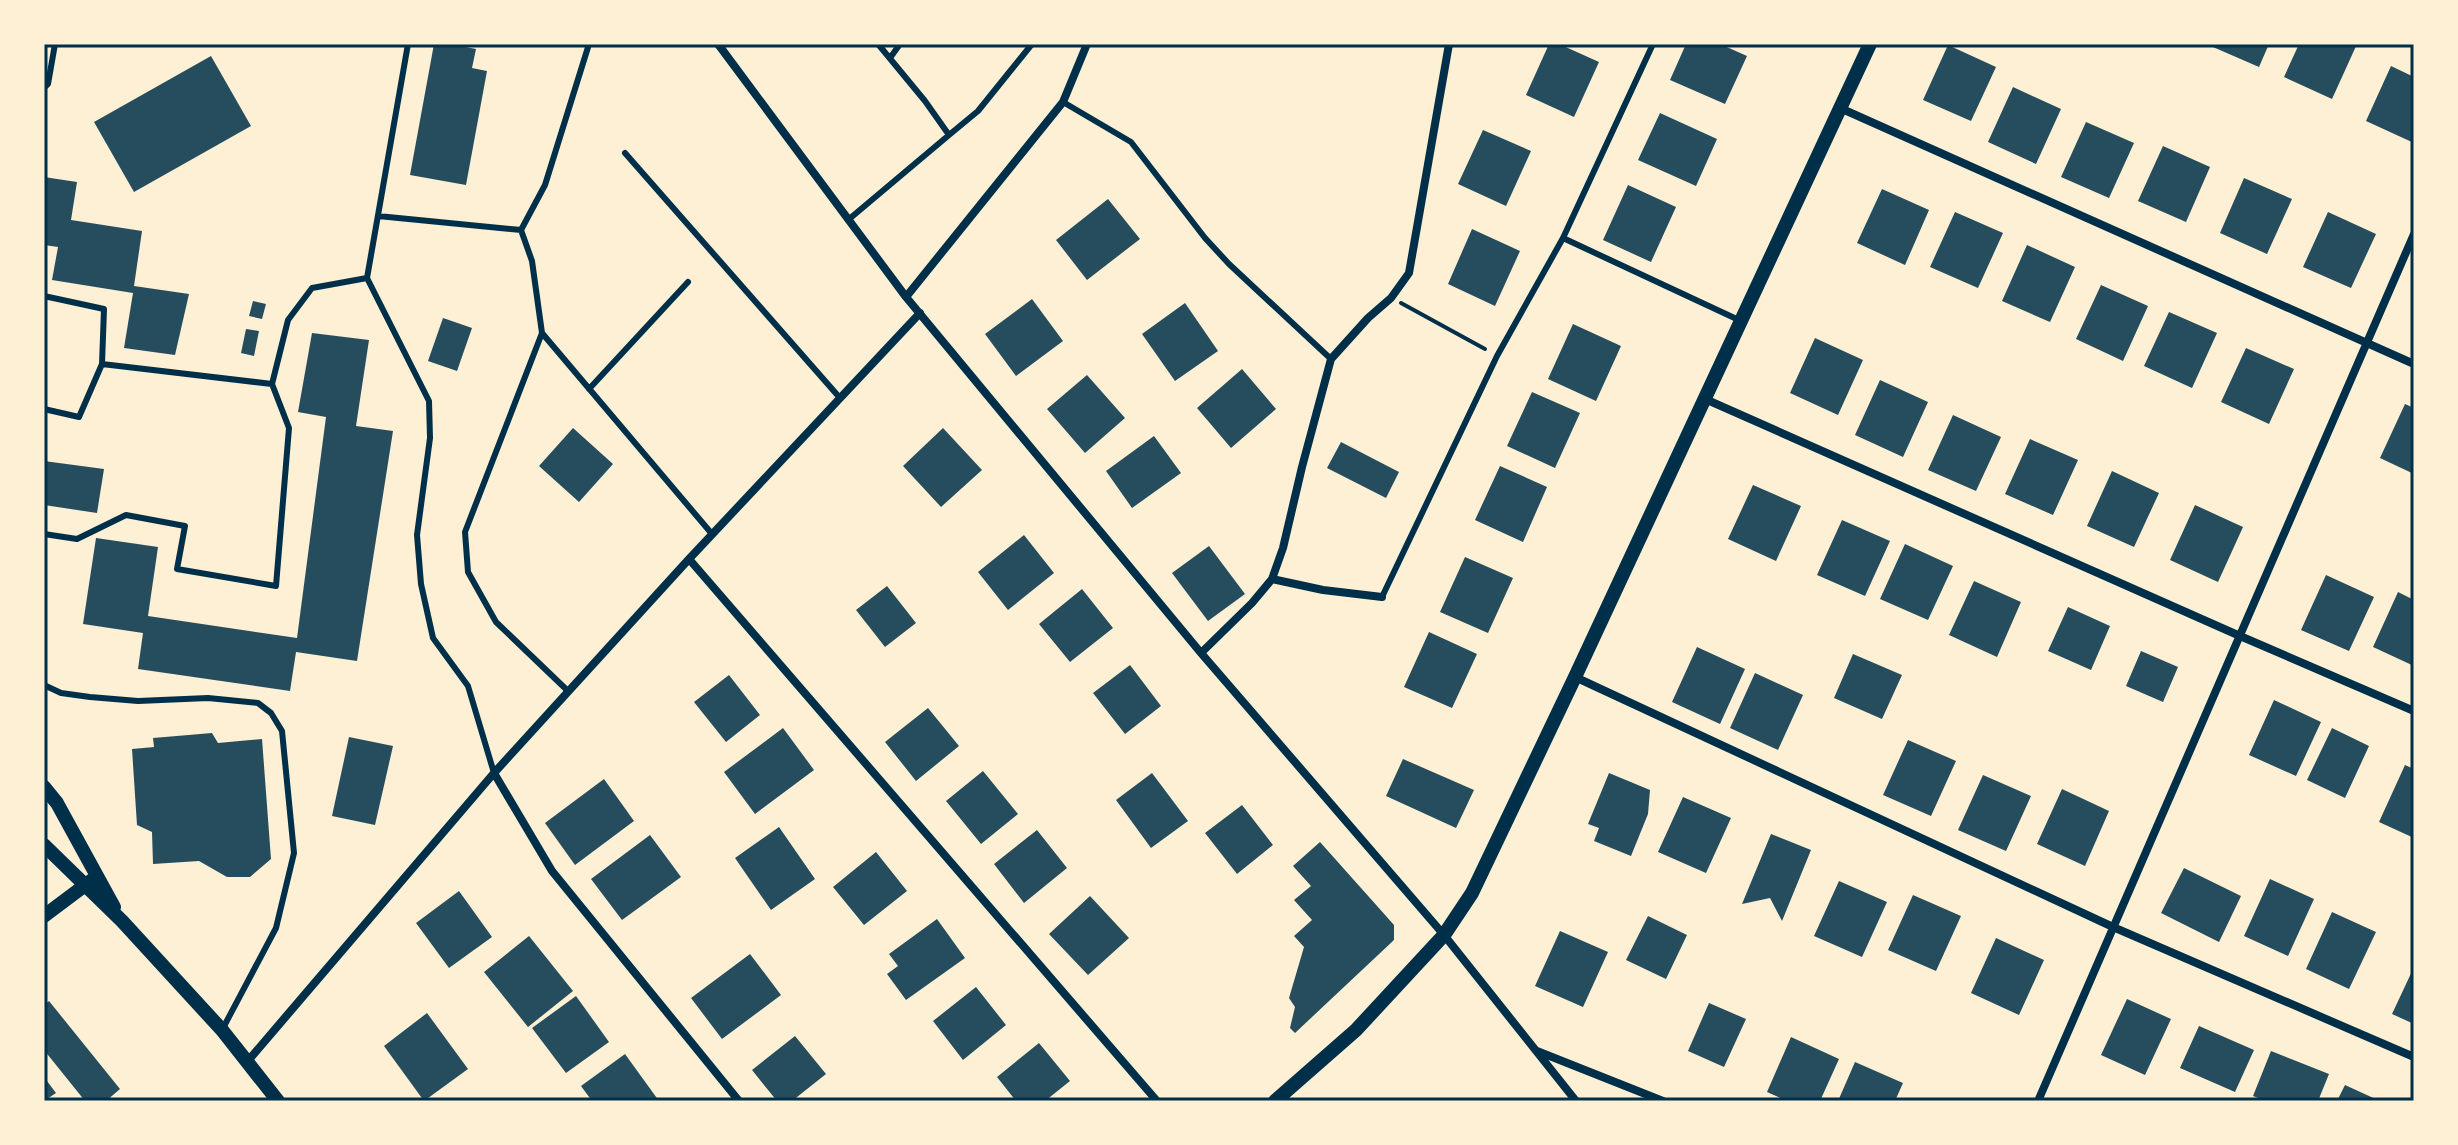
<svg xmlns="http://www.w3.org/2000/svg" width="2458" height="1145" viewBox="0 0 2458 1145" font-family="'Source Serif 4',serif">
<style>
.building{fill:#264d5e}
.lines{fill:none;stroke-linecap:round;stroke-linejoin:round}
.path{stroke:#003049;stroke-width:4}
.service{stroke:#003049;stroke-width:6}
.minor{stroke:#003049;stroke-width:8}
.tertiary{stroke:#003049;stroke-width:14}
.neatline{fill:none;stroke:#003049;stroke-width:3}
</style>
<rect width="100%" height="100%" fill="#fdf0d5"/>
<path class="building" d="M434,44H461V46L476,49L472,68L487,71L466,185L410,175Z
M1549,44H1559L1599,62L1574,117L1526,95Z
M1686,44H1720L1747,56L1725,104L1670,80Z
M2206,44H2269L2259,67Z
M2299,44H2357L2332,99L2284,77Z
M1948,45L1996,67L1971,121L1923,100Z
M211,56L251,126L134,192L94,122Z
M2391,66L2414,77V143L2366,121Z
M2013,87L2061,109L2036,164L1988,142Z
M1660,113L1717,139L1696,186L1638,160Z
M2086,122L2134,143L2109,198L2061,177Z
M1483,130L1531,151L1506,206L1458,184Z
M2163,146L2210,167L2186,222L2138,201Z
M44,177L77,182L71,220L142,231L134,286L189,294L175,355L124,348L133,293L52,280L58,247L44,245Z
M2244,178L2292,199L2267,254L2220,233Z
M1628,185L1676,207L1651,262L1603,240Z
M1882,189L1929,210L1905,265L1857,243Z
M1108,199L1140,239L1087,280L1056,240Z
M1955,212L2003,233L1978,288L1930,267Z
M2328,212L2376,234L2351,288L2303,267Z
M1472,229L1520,251L1495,306L1448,284Z
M2027,245L2075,267L2050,322L2002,301Z
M2101,285L2148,306L2123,361L2076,339Z
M1032,299L1063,341L1016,376L985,334Z
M253,301L266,304L262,319L249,316Z
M1185,303L1218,351L1175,381L1142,334Z
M2169,312L2217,333L2192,388L2144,366Z
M443,318L472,328L457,371L428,361Z
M1573,324L1621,346L1596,401L1548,379Z
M246,329L259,331L254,356L241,353Z
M312,333L369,340L356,426L393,431L357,661L296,652L290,691L138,669L143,633L83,624L96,538L158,547L148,616L297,638L326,417L298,412Z
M1815,338L1863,360L1838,415L1790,393Z
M2246,348L2294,369L2269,424L2221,402Z
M1242,369L1276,409L1231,448L1197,408Z
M1087,375L1125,418L1085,453L1047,409Z
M1880,380L1928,402L1903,457L1855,435Z
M1532,392L1580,413L1555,468L1507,446Z
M2405,404L2414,408V474L2380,458Z
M1953,415L2001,437L1976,491L1928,470Z
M573,428L613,464L579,502L539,466Z
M943,428L982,470L941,507L903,466Z
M1154,436L1181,473L1132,508L1106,471Z
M2030,439L2078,460L2053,515L2005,494Z
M1341,442L1399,472L1386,498L1327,468Z
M44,461L104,469L97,513L44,505Z
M1500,466L1547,487L1523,542L1475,520Z
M2112,471L2159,493L2134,547L2087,526Z
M1753,485L1801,506L1776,561L1728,539Z
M2195,505L2243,527L2218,582L2170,560Z
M1842,520L1890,541L1865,596L1817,575Z
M1024,535L1054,573L1008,610L978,572Z
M1905,544L1953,566L1928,620L1880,599Z
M1209,546L1245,594L1208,621L1172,573Z
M1465,557L1513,578L1488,633L1440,612Z
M2326,575L2374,597L2349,651L2301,630Z
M1974,581L2021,602L1997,657L1949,635Z
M887,586L916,623L885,647L856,610Z
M1082,589L1113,628L1070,662L1039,624Z
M2398,592L2414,600V666L2373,647Z
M2068,607L2110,626L2091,670L2048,651Z
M1429,632L1477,654L1452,708L1404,687Z
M1697,647L1745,669L1720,724L1672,702Z
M2141,651L2178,667L2163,702L2126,686Z
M1853,654L1902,675L1882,719L1834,698Z
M1130,665L1161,706L1125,734L1093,693Z
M1755,673L1803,695L1778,750L1730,728Z
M729,675L760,715L726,742L694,702Z
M2274,700L2321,722L2296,776L2249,755Z
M928,708L959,746L916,781L885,742Z
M783,728L814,770L755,814L724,772Z
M2332,728L2369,746L2345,798L2307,780Z
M212,733L218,743L262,739L271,859L250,877H227L199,861L153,864L152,832L137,825L132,749L154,747L153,738Z
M349,737L393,746L375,825L332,816Z
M1908,740L1956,761L1931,816L1883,795Z
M1403,759L1474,790L1456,828L1386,796Z
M2405,765L2414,769V838L2379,822Z
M983,771L1018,814L981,844L946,801Z
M1152,773L1188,821L1151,848L1116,800Z
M1609,773L1650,790L1648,814L1631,856L1594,841L1599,828L1588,824Z
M1983,775L2031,796L2006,851L1958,830Z
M604,779L634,821L575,865L545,823Z
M2062,789L2109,811L2085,866L2037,844Z
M1683,797L1731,818L1706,873L1658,852Z
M1242,805L1273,845L1237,874L1205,833Z
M779,827L815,879L771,910L735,858Z
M1037,830L1067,868L1024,903L994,864Z
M1771,834L1811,850L1782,921L1770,898L1742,904Z
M650,835L681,877L622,920L591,879Z
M1320,842L1394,925V940L1295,1033L1290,1028L1295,1007L1289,998L1304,947L1294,936L1312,920L1294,900L1311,886L1293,866Z
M876,852L907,891L864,925L833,887Z
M2184,868L2241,896L2219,942L2161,913Z
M2270,879L2314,899L2288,956L2244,936Z
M1839,881L1887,902L1862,957L1814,936Z
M459,891L492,937L449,968L416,923Z
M1913,895L1961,916L1936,971L1888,950Z
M1090,896L1129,938L1088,975L1049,934Z
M2332,912L2376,932L2349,989L2306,969Z
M1648,916L1687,935L1666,979L1626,960Z
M937,919L965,958L906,1000L887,974L898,966L889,954Z
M1560,931L1608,952L1583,1007L1535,986Z
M529,936L573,991L528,1027L484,972Z
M1996,938L2044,960L2019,1015L1971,993Z
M750,954L781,995L722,1039L691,998Z
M2414,967V1024L2392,1014Z
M976,987L1006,1025L963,1060L933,1021Z
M576,996L609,1042L566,1073L532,1028Z
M2127,999L2171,1019L2145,1075L2101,1055Z
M49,1001L120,1089L106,1101H85L44,1050V1005Z
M1709,1003L1746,1019L1724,1067L1688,1051Z
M427,1013L468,1069L424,1101L384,1046Z
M2199,1026L2254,1050L2235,1092L2180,1068Z
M795,1036L826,1074L792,1101H777L752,1070Z
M1791,1037L1839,1059L1820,1101H1787L1767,1092Z
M1039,1043L1070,1081L1045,1101H1016L997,1077Z
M2271,1051L2329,1074L2318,1101H2266L2253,1096Z
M625,1054L659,1101H592L581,1086Z
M1855,1062L1903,1083L1895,1101H1838Z
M44,1077L56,1093L44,1101Z
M2345,1085L2380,1101H2337Z"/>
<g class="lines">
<path class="path" d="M1401,303L1485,349"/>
<path class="service" d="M890,58L900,44
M44,88L48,84L55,44
M1063,102L1131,142L1205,238L1229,264L1331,359
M949,135L978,111L1032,44
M625,153L840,398
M378,216L521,230L545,185L589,44
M848,220L949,135L925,101L878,44
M521,230L532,261L542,333L465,532L468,572L496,622L568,691
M1563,238L1741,321
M367,278L429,401L430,438L417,535L421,584L433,638L468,686L494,773
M44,296L104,309L102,364L79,417L44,409
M542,333L712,534
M102,364L272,384
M589,389L688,282
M44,534L77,539L126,515L185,526L177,569L276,586L289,428L272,384L288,320L312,288L367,278L408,44
M1382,597L1497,356L1563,238L1653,44
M44,685L61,693L90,697L138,701L208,698L258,703L271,713L282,731L294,853L276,928L222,1030"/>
<path class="minor" d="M718,44L906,297L1201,653L1444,935L1576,1101
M1840,108L2414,364
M906,297L1063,102L1087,44
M1705,399L2240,636L2414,711
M689,559L1157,1101
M1272,579L1323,590L1382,597
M1201,653L1252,603L1272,579L1283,548L1302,467L1331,359L1368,318L1391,298L1409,273L1449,44
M1575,677L2113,927L2414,1057
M494,773L552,871L739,1101
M1537,1051L1663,1101
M247,1062L494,773L689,559L920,313
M2038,1101L2414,234"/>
<path class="tertiary" d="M44,787L57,803L114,907
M44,845L122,921L222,1030L278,1101
M44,916L92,880
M1275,1101L1356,1030L1444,935L1472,893L1575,677L1870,44"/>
</g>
<rect width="2458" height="1145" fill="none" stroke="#fdf0d5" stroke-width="92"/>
<rect x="46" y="46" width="2366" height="1053" class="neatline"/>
</svg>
